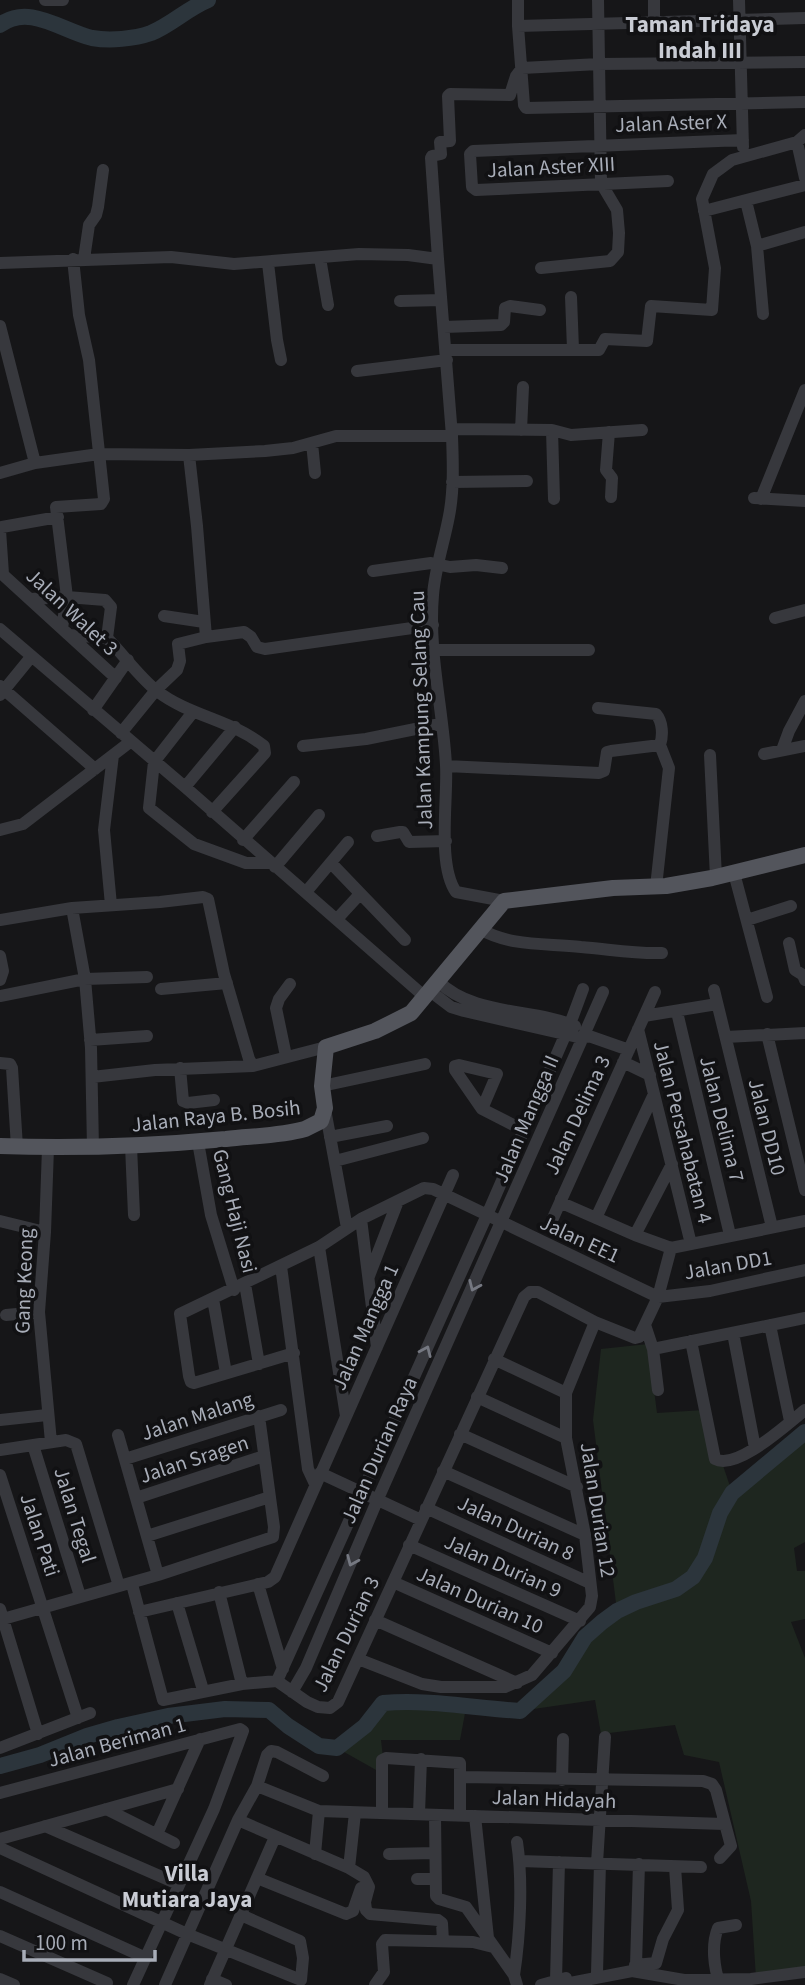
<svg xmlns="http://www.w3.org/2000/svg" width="805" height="1985" viewBox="0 0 805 1985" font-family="'Source Sans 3',sans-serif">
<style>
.green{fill:#1e261f}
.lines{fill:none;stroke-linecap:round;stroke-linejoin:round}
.river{stroke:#2c353c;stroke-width:16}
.minor{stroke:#37383d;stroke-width:12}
.major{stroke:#53555c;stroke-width:16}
.oneway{stroke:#757881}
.labels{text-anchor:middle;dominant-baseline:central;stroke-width:7;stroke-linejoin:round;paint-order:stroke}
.street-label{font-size:21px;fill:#a8adb8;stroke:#111113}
.neighbourhood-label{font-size:23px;font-weight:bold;fill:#c9ccd4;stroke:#111113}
</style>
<rect width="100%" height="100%" fill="#161618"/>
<path class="green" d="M648,1344L657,1413L704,1410L732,1492L805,1432V1542L794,1548L797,1571H805V1619L791,1622L805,1658V1975L756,1978L751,1901L719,1762L684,1755L675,1725L601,1734L595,1700L520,1711L564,1671L585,1637L617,1611L593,1420L601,1349Z
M413,1700L466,1708L460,1740H381L385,1775L337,1748L365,1726L383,1703Z"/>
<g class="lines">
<path class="river" d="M0,25C29,3 62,31 92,38C110,41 134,39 151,33C171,25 188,8 208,0
M0,1766L40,1755L87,1736L118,1727L168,1716L225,1709L269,1710L288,1726L319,1746L337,1748L365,1726L383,1703C428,1699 474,1708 520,1711L564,1671L585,1637L602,1622L617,1611L636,1602L676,1589L693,1577L705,1558L720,1513L732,1493L805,1432"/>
<path class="minor" d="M45,0H63
M518,0V26
M654,0V22
M739,0L743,147
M805,18L518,26L524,105L526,108L805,102
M797,142L805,178
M668,181L476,190L472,187L470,154L473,151L743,140
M746,201L757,246L763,314
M704,211L805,185
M757,246L805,232
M320,258L328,305
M84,259L89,225L96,215L98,207L103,170
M438,259L431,158L432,156L441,154L440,142L450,141L448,96L450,94L510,95L516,76L522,68L599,64L805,62
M0,263L171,257L234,264L359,254L408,255L438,259L452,436
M268,263L277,340L281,360
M541,268L610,261L618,252L619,233L617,210L601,183L598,0
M571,297L573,349
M400,301L441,300
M0,326L35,463
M444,327L501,325L504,322L505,308L510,306L540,310
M446,350H599L605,339L647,341L651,306L712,310L715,268L702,199L713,174L732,160L797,142L805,135
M357,371L447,360
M452,429L552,430L554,499
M521,430L523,387
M552,430L571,435L642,430
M609,432L606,470L612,478L611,497
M312,443L315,473
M189,455L197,526L206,637L244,632L251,637L257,647L265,649L433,625
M0,473L35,463L99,454L189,455L265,451L293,448L336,436H452C453,462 454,491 449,516C444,543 435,568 433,595C428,652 443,709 446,765C448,799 437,865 456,892L504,901
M452,482L527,481
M754,498L805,501
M761,499L805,390
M373,571L431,563L450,567L476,565L502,568
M0,572L116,678
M3,574L0,530L2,527L58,517
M30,599L67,597L105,600L111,607L107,638C123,654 140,678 157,691C189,716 232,720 264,746L265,753L212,812
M164,616L204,622
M775,618L805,610
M62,628L67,597L56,507L101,504L104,499L89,360L79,315L73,259
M0,629L185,787L425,997
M69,635L107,638
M434,650H589
M0,686L95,769
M0,695L31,657
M93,710L128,660
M193,712L154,762L149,808L194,844L246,863H271
M121,733L156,690L177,670L180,661L178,644L206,637
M303,746L366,739L440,724
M782,750L789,731L805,701
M764,754L805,746
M710,755L716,877
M446,766L599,773L604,771L607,752L611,751L660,745C663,736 663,722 656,714L598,708
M185,787L235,727
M0,830L23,824L130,742
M377,836L400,832H403L409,842L446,841
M243,840L294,782
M331,863L405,940
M275,867L319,815
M734,873L767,997
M656,887L669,768L660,745
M306,892L348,842
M111,905L104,830L113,755
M72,908L85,979L91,1048L93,1148
M337,919L360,894
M0,920L72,908L160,902L203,897L208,899L224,974L249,1059L253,1066L326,1047
M747,920L791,906
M480,929C511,947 546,943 581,947C608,949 635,954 662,953
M789,943L795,970L803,975L805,980
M0,956L3,971L0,980
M438,981C473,1016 532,1008 575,1026
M161,989L227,983
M714,990L772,1227
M430,991L451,1007L464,1011L582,1038L589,1036L629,1050
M0,996L85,979L147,977
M677,1012L730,1235
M644,1016L717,1004
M638,1029L691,1244
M767,1034L805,1190
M726,1037L805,1033
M90,1040L147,1036
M286,1056L276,1008L279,999L290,984
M623,1062L650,1075
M0,1063L10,1064L12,1068L17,1147
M180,1068L183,1101L188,1103L214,1100
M92,1077L155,1070L253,1066
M322,1086L425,1064
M325,1109L347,1228
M482,1109L497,1074L459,1065L455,1066V1070L482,1109L523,1130
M330,1137L387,1126
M198,1142L211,1215L234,1290
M131,1146L134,1215
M48,1148L45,1232L39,1312L51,1442
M335,1161L423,1138
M561,1199L564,1204L635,1235L671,1248
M553,1218L655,992
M596,1218L654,1094
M361,1219L377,1347
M0,1221L45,1232
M635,1235L672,1164
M319,1247L346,1416
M281,1266L308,1469L315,1484
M369,1276L398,1201
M245,1284L259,1364
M213,1299L226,1373
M6,1315L39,1312
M645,1325L653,1349L658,1390
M770,1325L790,1421
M733,1333L755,1448
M691,1341L715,1459C737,1471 787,1424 805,1410
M653,1349L805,1318
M294,1353L194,1383L191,1382L189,1376L180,1314L319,1247L361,1219L424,1188L433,1189L658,1297L710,1291L805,1270
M494,1359L566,1393
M477,1397L566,1438
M0,1420L47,1415
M460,1434L577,1487
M118,1435L158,1575
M33,1445L80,1596
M0,1450L66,1440L76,1444L119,1586
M125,1459L281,1410
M443,1471L585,1535
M320,1473L421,1520
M0,1475L78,1718
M136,1498L264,1456
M426,1508L590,1583
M147,1536L270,1497
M409,1545L580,1621
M393,1582L552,1653
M258,1584L283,1669
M133,1588L163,1700L242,1684L277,1681
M219,1592L242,1684
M177,1603L203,1690
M0,1609L38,1734
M139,1612L268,1582L275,1577L453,1175
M3,1619L158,1575L273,1537L274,1527L259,1416
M375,1620L517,1683
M358,1659L422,1684L441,1687H505L532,1675L590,1607L592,1596L585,1535L566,1438V1393L595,1322
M277,1681L307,1702L318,1707L330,1708L338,1702L524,1297L530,1292H538L595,1322L635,1338L639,1337L658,1297L671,1248L805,1221
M277,1681L487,1215L570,1024L583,989
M292,1692L306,1668L377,1501L603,992
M0,1748L90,1713
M461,1777L703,1781L712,1784L716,1790L731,1846L720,1858
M562,1780L563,1739
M257,1786L319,1811L724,1824
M0,1793L240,1729L243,1731L214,1809L133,1985
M106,1809L174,1843
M382,1813V1760L386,1758L460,1763V1816
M419,1814L421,1759
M435,1815L436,1896L439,1899L466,1907L514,1975L517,1985
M475,1816L488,1938
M238,1820L349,1868L364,1877L369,1887L365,1902
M45,1826L178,1884
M157,1834L200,1739
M0,1839L178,1789
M0,1848L187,1934L301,1980L303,1958L300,1941L241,1915
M315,1854L319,1811
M389,1854L435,1853
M520,1861L701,1867
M597,1863L605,1737
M349,1868L355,1813
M257,1878L346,1914L353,1911L361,1888
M417,1879H435
M0,1892L146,1958
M357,1900L365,1902L366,1910L370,1914L438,1920L442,1923L443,1941
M0,1936L107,1983
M635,1965L656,1963L663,1939L678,1910L675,1867
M636,1965L639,1864
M597,1973L600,1863
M514,1975C520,1936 523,1881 517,1842
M0,1979L14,1985
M212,1979L226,1985
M556,1980L559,1862
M165,1985L238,1820L257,1786L267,1755L271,1751L277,1752L323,1776
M210,1985L275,1837
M375,1985L384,1972L382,1944L385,1940L473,1942L493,1947
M541,1985L566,1978
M560,1985L632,1971L684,1980L751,1979L805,1972
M720,1985C714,1968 711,1945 718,1928L736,1925"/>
<path class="major" d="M0,1146C76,1149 150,1146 226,1139C252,1136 280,1136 305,1129L321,1121L325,1108L322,1086L326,1047L375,1031L411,1013L504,901L613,888L666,886L712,878L805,855"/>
</g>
<defs><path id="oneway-chevron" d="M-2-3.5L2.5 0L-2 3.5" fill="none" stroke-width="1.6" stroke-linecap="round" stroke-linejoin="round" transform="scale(1.75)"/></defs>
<g class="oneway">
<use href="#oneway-chevron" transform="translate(474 1286) rotate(114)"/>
<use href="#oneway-chevron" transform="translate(426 1351) rotate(-66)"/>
<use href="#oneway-chevron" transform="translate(352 1561) rotate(113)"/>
</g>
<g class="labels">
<g class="street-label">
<text transform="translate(671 123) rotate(-2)">Jalan Aster X</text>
<text transform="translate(551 167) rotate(-3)">Jalan Aster XIII</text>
<text transform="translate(72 612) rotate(43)">Jalan Walet 3</text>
<text transform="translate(421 710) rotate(-92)">Jalan Kampung Selang Cau</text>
<text transform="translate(577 1115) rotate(-65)">Jalan Delima 3</text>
<text transform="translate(216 1116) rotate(-6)">Jalan Raya B. Bosih</text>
<text transform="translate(526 1119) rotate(-67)">Jalan Mangga II</text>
<text transform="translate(722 1119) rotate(76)">Jalan Delima 7</text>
<text transform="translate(767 1127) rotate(76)">Jalan DD10</text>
<text transform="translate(683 1132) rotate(76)">Jalan Persahabatan 4</text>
<text transform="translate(235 1211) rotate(76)">Gang Haji Nasi</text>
<text transform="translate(580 1239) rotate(25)">Jalan EE1</text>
<text transform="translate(728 1265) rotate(-10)">Jalan DD1</text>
<text transform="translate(24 1281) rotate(-88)">Gang Keong</text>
<text transform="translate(365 1327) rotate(-66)">Jalan Mangga 1</text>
<text transform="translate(197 1416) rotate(-18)">Jalan Malang</text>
<text transform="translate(379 1450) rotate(-66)">Jalan Durian Raya</text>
<text transform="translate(194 1459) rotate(-18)">Jalan Sragen</text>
<text transform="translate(598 1510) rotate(81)">Jalan Durian 12</text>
<text transform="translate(75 1515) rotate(73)">Jalan Tegal</text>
<text transform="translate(516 1528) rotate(25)">Jalan Durian 8</text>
<text transform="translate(40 1535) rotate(72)">Jalan Pati</text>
<text transform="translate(503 1566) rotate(24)">Jalan Durian 9</text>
<text transform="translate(480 1600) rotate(24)">Jalan Durian 10</text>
<text transform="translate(346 1634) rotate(-64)">Jalan Durian 3</text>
<text transform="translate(117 1742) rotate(-15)">Jalan Beriman 1</text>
<text transform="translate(554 1799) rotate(2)">Jalan Hidayah</text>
</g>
<g class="neighbourhood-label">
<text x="700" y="24">Taman Tridaya<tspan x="700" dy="26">Indah III</tspan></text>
<text x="187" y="1873">Villa<tspan x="187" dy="26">Mutiara Jaya</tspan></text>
</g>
</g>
<path d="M24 1950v10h131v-10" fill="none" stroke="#a8adb8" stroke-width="3.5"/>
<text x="35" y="1950" font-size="21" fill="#a8adb8" stroke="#111113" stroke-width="5" paint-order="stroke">100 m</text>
</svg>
